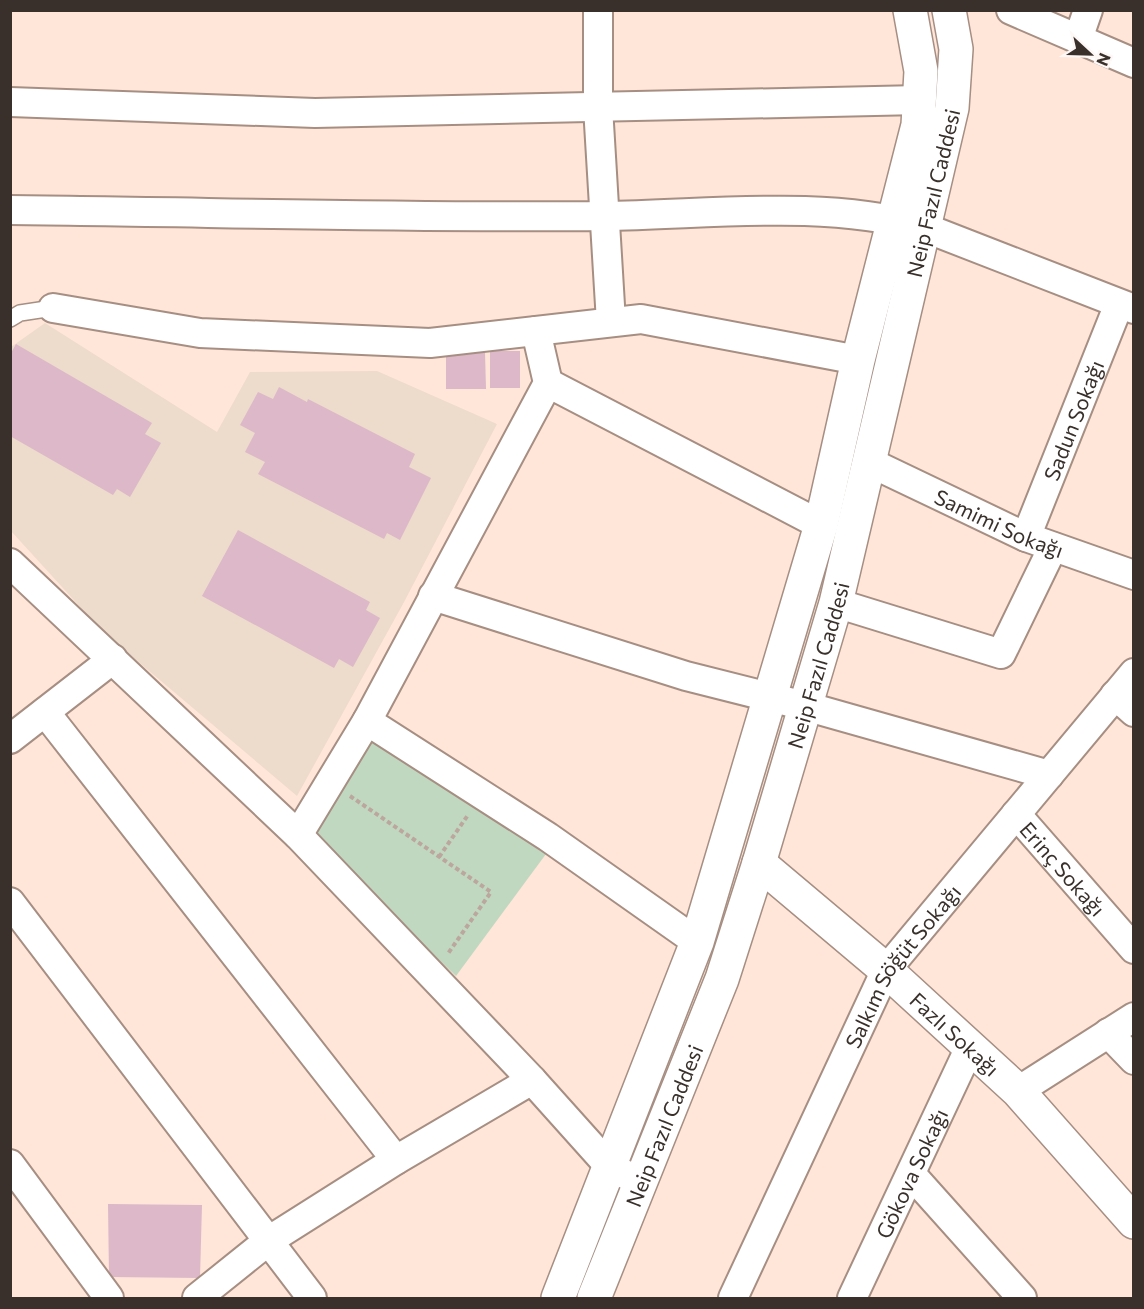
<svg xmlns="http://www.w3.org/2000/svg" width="1144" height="1309" viewBox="0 0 1144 1309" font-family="Commissioner,sans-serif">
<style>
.education{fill:#eddbcb}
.green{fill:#c1d8c0}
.building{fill:#dcb8c9}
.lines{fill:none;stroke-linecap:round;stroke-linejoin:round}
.service-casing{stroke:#a68e83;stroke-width:18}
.minor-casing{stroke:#a68e83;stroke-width:32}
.tertiary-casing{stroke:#a68e83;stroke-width:36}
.secondary-casing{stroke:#a68e83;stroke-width:36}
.path{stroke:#bba79d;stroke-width:4;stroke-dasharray:4.5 3;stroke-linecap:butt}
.service{stroke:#fff;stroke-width:15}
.minor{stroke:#fff;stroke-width:28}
.tertiary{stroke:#fff;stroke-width:33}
.secondary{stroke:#fff;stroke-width:33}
.labels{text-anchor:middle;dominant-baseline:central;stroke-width:5;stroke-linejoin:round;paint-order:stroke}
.street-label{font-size:21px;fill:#39302b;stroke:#fdf7f5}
</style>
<rect width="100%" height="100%" fill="#ffe6d9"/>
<path class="education" d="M45,323L217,432L250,372L377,371L497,424L403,604L297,796L103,632L11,531V347Z"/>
<path class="green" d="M372,738L546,854L456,976L310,837Z"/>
<path class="building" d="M16,344L152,423L145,434L161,443L130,497L117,489L113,495L10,436V355Z
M490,351H520V388H490Z
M446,352H485L486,389H446Z
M279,387L307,402L308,399L415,454L409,467L431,478L400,540L387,533L384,539L258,474L265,462L245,452L255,433L240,425L258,392L273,399Z
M238,530L370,602L366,610L380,618L353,667L339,659L334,668L202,596Z
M108,1204L202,1205L200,1278L109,1277Z"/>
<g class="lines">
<g class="service-casing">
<path id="service" d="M10,319L20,313L53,308"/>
</g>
<g class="minor-casing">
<g id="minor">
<path d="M598,10V107L611,322"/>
<path d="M1011,10L1134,63"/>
<path d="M1078,39L1088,10"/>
<path d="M10,102L315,113L920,100"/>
<path d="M10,210C208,212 406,218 603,216C709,215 820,199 923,227L1134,309"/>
<path d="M53,308L200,333L430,343L641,319L858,360"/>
<path d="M548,383L821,525"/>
<path id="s1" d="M869,462L1026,537L1134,575"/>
<path id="s2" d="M1026,537L1119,304"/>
<path d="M10,563L298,835L532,1080L610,1167L641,1182"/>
<path d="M433,596L686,676L805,706L1049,775"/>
<path d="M836,603L1001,654L1053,547"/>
<path d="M1115,695L1134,712"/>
<path d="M45,712L396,1160"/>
<path d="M367,721L548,837L697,942"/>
<path d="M10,739L113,659"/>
<path id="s3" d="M1016,814L1134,949"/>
<path d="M298,835L367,721L548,383L536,331"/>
<path d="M10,902L312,1298"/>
<path d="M1108,1033L1134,1060"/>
<path d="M1018,1091L1134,1017"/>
<path d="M10,1164L109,1298"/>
<path d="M911,1174L1022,1298"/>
<path d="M197,1298L268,1241L396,1160L532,1080"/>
<path id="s4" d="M733,1298L886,970L1134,673"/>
<path id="s5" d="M852,1298L970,1047"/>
</g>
</g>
<g class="tertiary-casing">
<g id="tertiary">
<path id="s6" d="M759,863L886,970L1018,1091L1134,1222"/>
</g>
</g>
<g class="secondary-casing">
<g id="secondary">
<path d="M558,1298L697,942L821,525L858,360L918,125L921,71L910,10"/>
<path id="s7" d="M594,1298L722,979L759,863L836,603L952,108L956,49L949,10"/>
</g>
</g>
<path class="path" d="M350,796L491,892L447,955
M439,857L468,815"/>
<use href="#service" class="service"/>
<use href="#minor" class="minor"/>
<use href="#tertiary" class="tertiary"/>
<use href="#secondary" class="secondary"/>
</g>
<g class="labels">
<g class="street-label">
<text stroke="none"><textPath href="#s7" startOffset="1158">Neip Fazıl Caddesi</textPath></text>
<text stroke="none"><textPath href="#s2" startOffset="126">Sadun Sokağı</textPath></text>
<text stroke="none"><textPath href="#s1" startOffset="144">Samimi Sokağı</textPath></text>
<text stroke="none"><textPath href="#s7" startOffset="672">Neip Fazıl Caddesi</textPath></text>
<text stroke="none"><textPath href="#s3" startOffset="72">Erinç Sokağı</textPath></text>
<text stroke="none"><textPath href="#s4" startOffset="374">Salkım Söğüt Sokağı</textPath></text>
<text stroke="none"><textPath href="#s6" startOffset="260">Fazlı Sokağı</textPath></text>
<text stroke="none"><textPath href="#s7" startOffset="186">Neip Fazıl Caddesi</textPath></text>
<text stroke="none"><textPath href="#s5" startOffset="138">Gökova Sokağı</textPath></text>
</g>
</g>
<rect width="1144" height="1309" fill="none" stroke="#39302b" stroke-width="24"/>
<g transform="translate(1090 54) rotate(112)" stroke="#fdf7f5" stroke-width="4.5" paint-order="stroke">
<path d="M0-4.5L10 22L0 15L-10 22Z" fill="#39302b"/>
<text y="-9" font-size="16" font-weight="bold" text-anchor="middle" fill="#39302b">N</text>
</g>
</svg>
